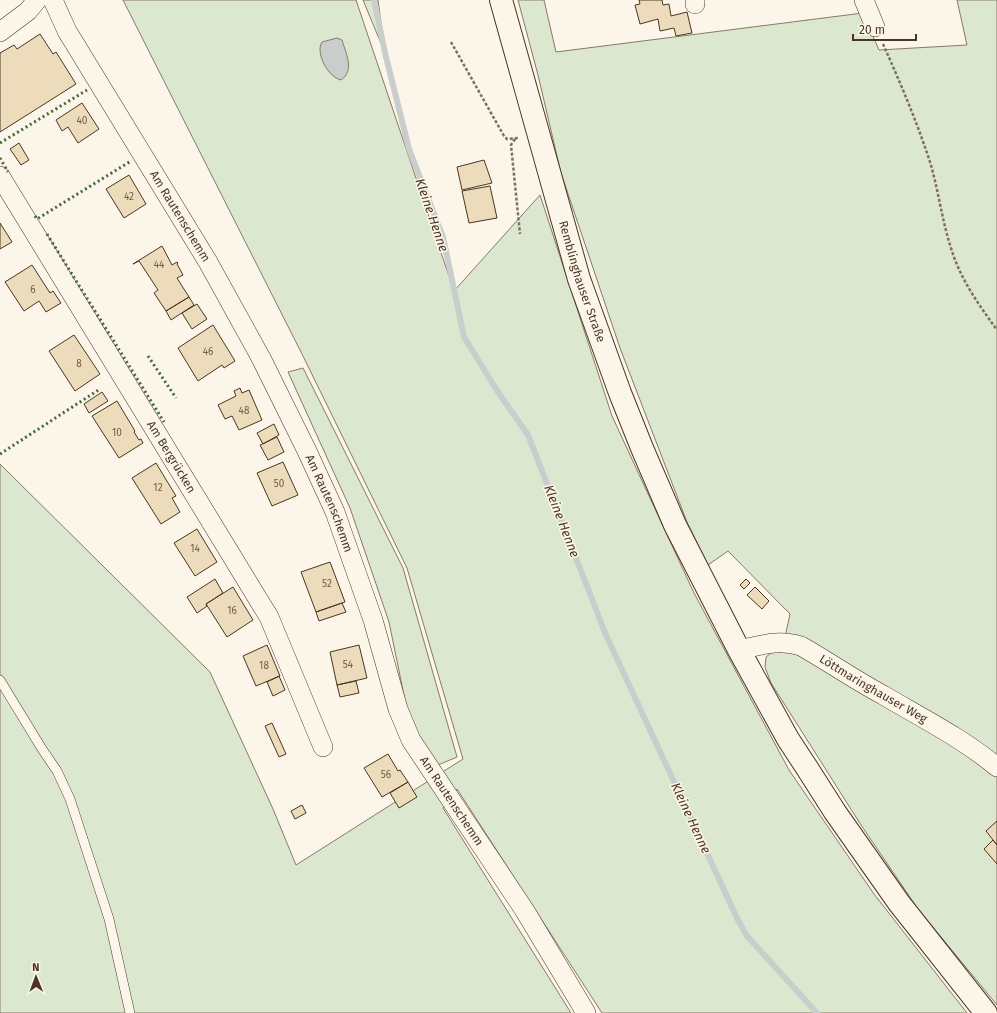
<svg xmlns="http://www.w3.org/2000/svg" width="997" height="1013" viewBox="0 0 997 1013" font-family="'Fira Sans',sans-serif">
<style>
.green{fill:#dce7d0;stroke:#887966}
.water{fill:#c9cecd;stroke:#887966}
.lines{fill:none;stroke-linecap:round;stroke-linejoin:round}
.stream{stroke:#c9cecd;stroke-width:6}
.building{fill:#ecdcbc;stroke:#4a3520}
.service-casing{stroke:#4a3520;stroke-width:10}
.minor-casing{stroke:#4a3520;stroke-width:20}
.secondary-casing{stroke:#4a3520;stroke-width:24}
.path{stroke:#7f6f5c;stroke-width:2.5;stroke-dasharray:3 2;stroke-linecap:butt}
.service{stroke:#fbf6e9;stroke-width:9}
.minor{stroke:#fbf6e9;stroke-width:19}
.secondary{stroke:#fbf6e9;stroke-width:22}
.hedge{stroke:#436837;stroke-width:3;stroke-dasharray:2 3;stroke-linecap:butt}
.labels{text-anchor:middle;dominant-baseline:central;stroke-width:3;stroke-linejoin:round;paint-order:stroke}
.number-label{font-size:10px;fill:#725f47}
.street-label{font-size:12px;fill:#4a3520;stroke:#fbf6e9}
.water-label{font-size:13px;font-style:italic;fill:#4a3520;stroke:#fbf6e9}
</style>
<rect width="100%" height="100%" fill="#fbf6e9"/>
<path class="green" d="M123,0H356L454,291L540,195L612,416L694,593L789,770L874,894L967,1013H602L457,789L443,808L571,1013H0V464L210,672L273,809L296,865L463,759L407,568L301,352Z
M363,0H378L385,53Z
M518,0H544L556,52L863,13L879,50L967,45L957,0H997V1005L918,909L861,825L771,683L765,667L766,657L772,652L782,651L790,614L728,551L708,565L687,522L620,348L561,173L538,75Z
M303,368L403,568L457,757L438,765L419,738L408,715L389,622L350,508L288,372Z"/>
<path class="water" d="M337,38L342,40C346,54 355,70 341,80C328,77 315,53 322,42Z"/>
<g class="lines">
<path class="stream" d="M374,0L385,53L409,149L443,237L464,337L498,392L528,435L606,635L737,918L747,936L817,1013"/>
</g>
<path class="building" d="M639,0H662L663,5L669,4L671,16L687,12L692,33L676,36L674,28L660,31L658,19L640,24L635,5L640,4Z
M40,34L53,54L56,52L76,84L0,132V53L14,45L17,49Z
M82,103L99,129L78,143L68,127L62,131L56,120Z
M19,143L29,160L21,165L10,149Z
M484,160L492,183L462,190L457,167Z
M129,175L146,204L124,218L106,189Z
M490,186L497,218L469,223L462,191Z
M0,223L12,242L0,249Z
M162,246L172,265L177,262L178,263L177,264L183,275L177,278L189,297L166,311L154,293L158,290L139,261L133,264Z
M32,265L50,293L53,291L61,303L46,312L39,301L24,311L5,282Z
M189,297L194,305L171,320L166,311Z
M197,304L207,319L192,329L182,313Z
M213,325L235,361L224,368L222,365L198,381L178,348Z
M74,335L100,374L75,391L49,351Z
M240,388L242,393L249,390L262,420L239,430L232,416L225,419L218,405L236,396L234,391Z
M102,392L108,401L89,413L84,404Z
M117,401L135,431L134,432L139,440L141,439L143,443L119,458L92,416Z
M274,424L279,435L263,444L257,433Z
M277,437L284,452L268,460L260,445Z
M283,462L298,495L272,506L257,473Z
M156,463L176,496L172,498L180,512L161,524L132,478Z
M197,529L217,562L195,576L174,543Z
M330,562L345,602L316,612L301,572Z
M215,579L223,593L206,604L207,606L197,613L187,597Z
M746,579L750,583L744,589L740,585Z
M233,587L253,620L227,637L206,604Z
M755,587L769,601L762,609L747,595Z
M342,603L346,612L319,621L316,612Z
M267,645L280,676L256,686L243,656Z
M359,645L367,678L337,685L330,652Z
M279,676L285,690L273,696L267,682Z
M356,681L359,693L340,697L337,685Z
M272,723L286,754L279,757L265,726Z
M388,754L398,771L400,770L408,782L382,797L364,768Z
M408,782L417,797L399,808L390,793Z
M302,805L306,813L295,819L291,811Z
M997,821V845L986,831Z
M993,840L997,845V864L984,849Z"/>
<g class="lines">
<g class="service-casing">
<path id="service" d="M0,680L42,749L57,771L70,799L109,919L130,1013"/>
</g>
<g class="minor-casing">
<g id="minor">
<path id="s1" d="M53,0L67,31L208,262L261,358L307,451L335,512L373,620L398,709L411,740L525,911L586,1013"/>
<path d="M695,0V4"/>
<path d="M864,0L875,27"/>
<path d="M0,32L28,11L37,0"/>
<path id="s2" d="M0,176L269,617L323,747"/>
<path id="s3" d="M739,650C763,645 777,639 801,646C829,662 855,680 883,695C922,718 962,738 997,767"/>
</g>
</g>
<g class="secondary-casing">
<g id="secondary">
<path id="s4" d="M501,0L579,279L620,393L642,448L675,525L739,650L788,739L807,768L835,812L899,903L986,1013"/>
</g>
</g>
<path class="path" d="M451,42L504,136L507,139L518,138
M883,44C900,82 917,122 930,162C939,192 942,222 952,251C961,280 979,305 997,330
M515,139L511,145L520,234"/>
<use href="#service" class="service"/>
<use href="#minor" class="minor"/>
<use href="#secondary" class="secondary"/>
<path class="hedge" d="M0,143L87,90
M0,158L8,172
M35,216L37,219L131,161
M47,234L164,422
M148,356L176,398
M0,454L100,389"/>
</g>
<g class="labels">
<g class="number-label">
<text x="82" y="121">40</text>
<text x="129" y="197">42</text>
<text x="159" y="265">44</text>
<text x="33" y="290">6</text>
<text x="208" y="352">46</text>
<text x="79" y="364">8</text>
<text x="244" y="411">48</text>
<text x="117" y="433">10</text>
<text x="279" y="484">50</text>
<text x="158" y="488">12</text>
<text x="195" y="549">14</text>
<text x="327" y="584">52</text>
<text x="232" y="611">16</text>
<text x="348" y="665">54</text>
<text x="264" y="666">18</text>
<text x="386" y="775">56</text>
</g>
<g class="street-label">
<text stroke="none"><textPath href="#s1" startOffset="251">Am Rautenschemm</textPath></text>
<text stroke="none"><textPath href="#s4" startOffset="293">Remblinghauser Straße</textPath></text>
<text stroke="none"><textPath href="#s2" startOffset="329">Am Bergrücken</textPath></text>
<text stroke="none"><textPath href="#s1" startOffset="575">Am Rautenschemm</textPath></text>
<text stroke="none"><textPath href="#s3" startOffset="147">Löttmaringhauser Weg</textPath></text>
<text stroke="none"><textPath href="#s1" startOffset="899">Am Rautenschemm</textPath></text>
</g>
<g class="water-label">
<text transform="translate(432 215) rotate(71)">Kleine Henne</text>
<text transform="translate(562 521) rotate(69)">Kleine Henne</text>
<text transform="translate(691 818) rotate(65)">Kleine Henne</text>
</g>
</g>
<g transform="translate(36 977) rotate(359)" stroke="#fbf6e9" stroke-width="3" paint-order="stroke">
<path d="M0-3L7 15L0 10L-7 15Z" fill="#4a3520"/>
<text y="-6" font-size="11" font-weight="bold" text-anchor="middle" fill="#4a3520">N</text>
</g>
<path d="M853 34v6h63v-6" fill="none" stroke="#4a3520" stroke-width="2"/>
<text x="859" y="34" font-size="12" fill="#4a3520" stroke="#fbf6e9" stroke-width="3" paint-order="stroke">20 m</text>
</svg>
